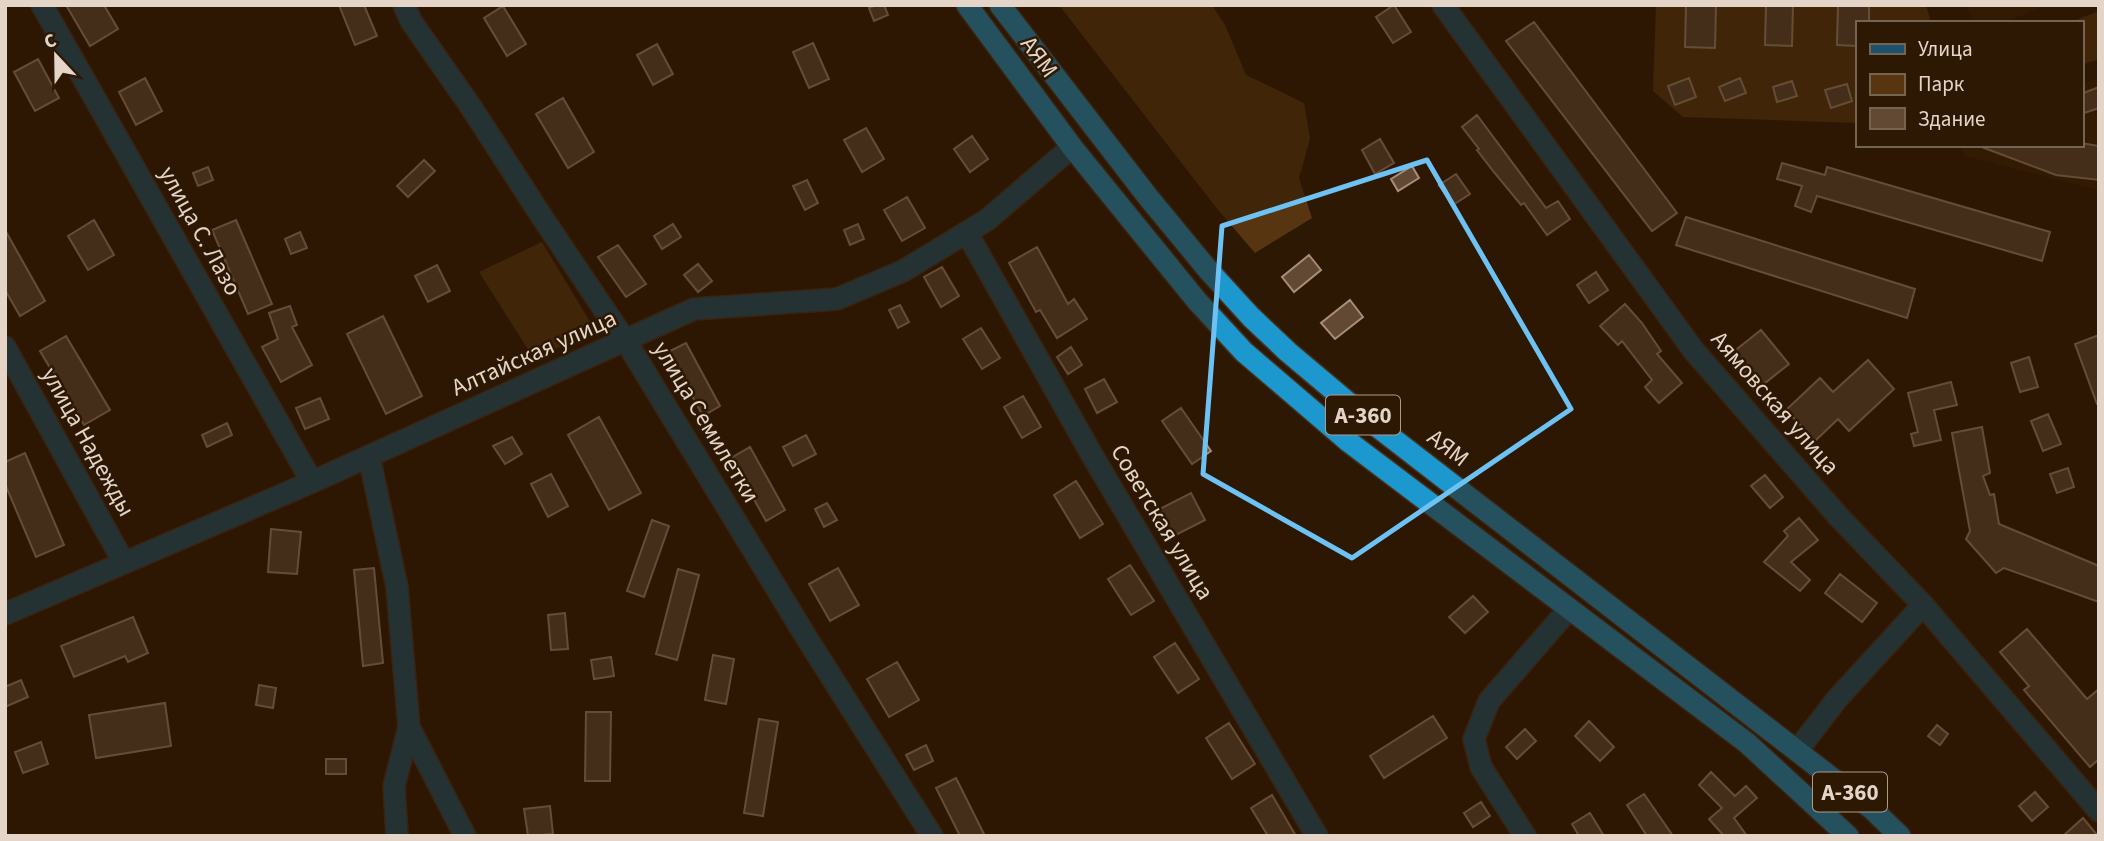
<svg xmlns="http://www.w3.org/2000/svg" width="2104" height="841" viewBox="0 0 2104 841" font-family="'Source Sans 3',sans-serif">
<style>
.built{fill:#391e03}
.green{fill:#583511}
.building{fill:#624933;stroke:#a98d76;stroke-width:2}
.lines{fill:none;stroke-linecap:round;stroke-linejoin:round}
.minor-casing{stroke:#47321f;stroke-width:24}
.highway-casing{stroke:#47321f;stroke-width:24}
.minor{stroke:#1c526e;stroke-width:21}
.highway{stroke:#1c98cf;stroke-width:21}
.marked{fill:none;stroke:#6dc2f3;stroke-width:5;stroke-linejoin:round}
.labels{text-anchor:middle;dominant-baseline:central;stroke-width:5;stroke-linejoin:round;paint-order:stroke}
.shield{fill:#2d1803;stroke:#ad9c8d;stroke-width:2}
.shield-label{font-size:23px;font-weight:bold;fill:#e4d5c8}
.street-label{font-size:24px;fill:#e4d5c8;stroke:#2d1803}
</style>
<rect width="100%" height="100%" fill="#2d1803"/>
<path class="built" d="M1967,5H2048L2002,23H1973Z
M2099,78V190L1965,156L1959,145H2081V85Z"/>
<path class="green" d="M1059,5H1212L1225,25L1246,75L1304,103L1310,139L1299,178L1312,218L1255,253L1218,210Z
M1656,5H1926L1931,23H1857V123L1683,117L1653,91Z
M2099,11V59L2081,65V23H2068Z
M542,242L595,330L534,359L479,272Z"/>
<path class="building" d="M66,5H104L118,29L90,46Z
M339,5H364L377,36L355,45Z
M876,5H884L888,15L874,21L869,8Z
M1394,5L1411,32L1393,43L1376,17Z
M1686,5H1716L1715,48L1685,47Z
M1766,5H1793L1792,46L1765,45Z
M1838,5H1869V23H1857V46L1837,45Z
M503,6L526,44L507,56L484,18Z
M1534,22L1677,213L1652,231L1506,41Z
M813,43L829,79L809,88L793,52Z
M657,44L673,74L653,85L637,55Z
M38,59L59,98L35,111L14,72Z
M145,78L162,111L136,125L119,92Z
M1689,78L1696,97L1675,105L1668,86Z
M1740,78L1746,93L1725,101L1719,87Z
M1792,81L1797,96L1777,102L1773,87Z
M1847,84L1852,101L1831,108L1825,90Z
M2099,87V108L2081,114V94Z
M563,98L594,152L568,168L536,114Z
M1477,115L1546,208L1558,201L1570,219L1547,235L1524,203L1521,205L1493,171L1477,150L1479,149L1462,127Z
M866,128L884,159L862,172L844,140Z
M972,136L988,159L970,172L954,149Z
M1380,139L1394,163L1375,174L1362,150Z
M2081,143L2099,146V180L2056,175L1979,146L2081,145Z
M424,160L435,171L408,197L397,186Z
M1782,163L1825,175L1827,167L2050,232L2042,261L1817,196L1811,212L1795,206L1802,186L1777,179Z
M1412,166L1419,178L1398,191L1391,179Z
M208,167L213,180L198,186L193,173Z
M1456,174L1470,194L1453,205L1439,185Z
M807,180L818,203L805,210L793,186Z
M907,197L925,228L902,241L884,210Z
M1686,217L1915,289L1907,318L1676,245Z
M94,220L114,255L88,270L68,236Z
M236,220L272,304L248,314L212,230Z
M673,224L681,237L662,249L654,236Z
M858,224L864,239L850,245L844,230Z
M5,230L45,301L20,316L5,290Z
M300,232L307,248L291,254L285,239Z
M618,245L646,284L626,297L598,257Z
M1037,247L1068,304L1074,299L1087,319L1057,338L1040,310L1036,312L1009,263Z
M1309,255L1321,270L1294,292L1282,277Z
M698,264L712,281L698,292L684,275Z
M437,265L450,291L428,302L415,276Z
M942,267L959,296L941,307L924,277Z
M1596,272L1608,290L1589,303L1577,285Z
M1350,300L1363,317L1335,339L1321,323Z
M1625,304L1642,323L1661,351L1657,354L1682,383L1659,403L1645,387L1652,380L1622,341L1618,345L1600,326Z
M900,305L909,322L898,328L889,310Z
M290,306L297,325L292,327L312,365L281,382L262,347L278,339L269,313Z
M383,316L422,396L386,414L347,334Z
M981,328L1000,358L982,369L963,339Z
M1761,330L1789,364L1755,391L1727,357Z
M2099,335V404H2097L2075,344Z
M66,336L110,410L84,425L40,351Z
M686,343L720,406L703,416L668,352Z
M1071,347L1082,365L1068,374L1057,357Z
M2029,357L2038,387L2020,392L2011,363Z
M1868,360L1894,389L1849,431L1838,419L1815,441L1786,410L1820,378L1833,392Z
M1104,379L1117,402L1097,413L1085,389Z
M1951,382L1957,405L1934,410L1941,440L1914,446L1911,434L1918,432L1908,393Z
M1023,396L1041,427L1022,438L1004,407Z
M320,398L329,419L305,429L296,408Z
M1181,408L1211,451L1192,464L1162,421Z
M2048,414L2061,444L2043,451L2031,421Z
M599,417L641,493L609,510L568,435Z
M227,423L232,435L207,447L202,435Z
M1982,427L1990,473L1983,476L1990,495L1994,494L1999,524L2099,566V602L2004,568L1996,573L1966,539L1970,531L1952,433Z
M806,435L816,454L793,466L783,447Z
M512,437L522,454L505,464L493,446Z
M750,447L785,510L766,521L731,458Z
M25,453L64,545L36,557L5,484V462Z
M2068,468L2074,487L2057,493L2050,474Z
M551,474L568,506L548,517L531,484Z
M1765,475L1783,497L1770,508L1751,486Z
M1076,481L1103,524L1080,538L1054,495Z
M1191,493L1205,520L1166,540L1152,513Z
M827,503L837,520L824,527L815,509Z
M1799,518L1818,540L1791,562L1810,580L1800,591L1764,562L1788,536L1784,531Z
M652,520L669,526L644,597L627,591Z
M271,529L301,532L297,574L268,572Z
M1130,565L1154,601L1131,615L1108,579Z
M374,568L383,663L363,666L354,570Z
M838,568L859,605L830,621L809,584Z
M678,569L699,575L677,660L656,654Z
M1840,574L1877,603L1862,622L1825,593Z
M1473,596L1488,612L1465,633L1449,617Z
M565,613L568,649L551,650L548,615Z
M133,617L148,653L128,662L125,656L74,677L61,646Z
M2027,629L2087,699L2099,689V759L2090,767L2024,690L2029,686L2000,652Z
M1175,643L1199,679L1178,693L1154,657Z
M713,655L734,659L726,704L705,700Z
M611,657L614,676L594,679L591,660Z
M897,662L919,700L889,717L867,679Z
M21,680L28,697L5,707V687Z
M259,685L276,688L273,708L256,705Z
M165,703L171,746L96,758L89,715Z
M586,712H611L610,781H585Z
M1433,716L1447,738L1384,778L1370,756Z
M759,719L778,722L763,816L744,813Z
M1589,721L1614,747L1600,761L1575,736Z
M1229,723L1255,764L1232,779L1206,738Z
M1937,725L1948,734L1940,745L1928,736Z
M1525,729L1536,741L1517,759L1506,747Z
M41,742L48,764L23,773L15,752Z
M926,745L933,761L914,770L906,755Z
M326,759H346V774H326Z
M1711,772L1735,796L1746,786L1757,798L1734,818L1747,836H1724L1709,819L1722,808L1699,785Z
M956,778L985,836H960L936,788Z
M2035,792L2048,807L2032,821L2019,806Z
M1644,794L1673,836H1647L1627,805Z
M1272,795L1296,836H1268L1251,808Z
M1481,802L1490,816L1473,827L1464,813Z
M550,806L553,834L528,836L524,809Z
M1590,813L1604,836H1579L1572,824Z
M2083,818L2098,836H2063Z"/>
<g class="lines">
<g class="minor-casing">
<path id="minor" d="M42,5L312,482
M404,5L411,21L471,107L540,214L632,351L808,640L932,836
M1443,5L1694,351L1838,516L1923,605L2099,811
M967,233L1092,455L1317,836
M5,347L124,563
M369,456L397,587L409,727L465,836
M5,614L312,482L694,309L837,299L903,271L987,220L1072,147
M1797,751L1837,699L1923,605
M397,836L394,786L409,727
M1525,836L1481,767L1474,739L1489,701L1568,610"/>
</g>
<g class="highway-casing">
<path id="highway" d="M967,5L1072,147L1197,301L1244,352L1349,442L1747,743L1848,836
M1000,5L1148,197L1209,271L1251,317L1288,352L1370,421L1872,809L1900,836"/>
</g>
<use href="#minor" class="minor"/>
<use href="#highway" class="highway"/>
</g>
<path d="M0 0H2104V841H0ZM1427,160L1571,409L1352,558L1203,474L1222,226Z" fill="#2d1803" fill-opacity=".55" fill-rule="evenodd"/>
<path class="marked" d="M1427,160L1571,409L1352,558L1203,474L1222,226Z"/>
<g class="labels">
<g class="shield">
<rect x="1326" y="395.5" width="74" height="39" rx="5"/>
<rect x="1813" y="772.5" width="74" height="39" rx="5"/>
</g>
<g class="shield-label">
<text x="1363" y="415">А-360</text>
<text x="1850" y="792">А-360</text>
</g>
<g class="street-label">
<text transform="translate(1039 57) rotate(54)">АЯМ</text>
<text transform="translate(200 231) rotate(61)">улица С. Лазо</text>
<text transform="translate(534 353) rotate(-24)">Алтайская улица</text>
<text transform="translate(1775 403) rotate(49)">Аямовская улица</text>
<text transform="translate(706 422) rotate(59)">улица Семилетки</text>
<text transform="translate(88 442) rotate(61)">улица Надежды</text>
<text transform="translate(1448 448) rotate(38)">АЯМ</text>
<text transform="translate(1162 522) rotate(59)">Советская улица</text>
</g>
</g>
<rect width="2104" height="841" fill="none" stroke="#e4d5c8" stroke-width="14"/>
<rect x="1856" y="21" width="228" height="126" fill="#2d1803" stroke="#766452" stroke-width="2"/>
<rect x="1870" y="44" width="35" height="10" fill="#1c526e" stroke="#766452" stroke-width="2"/>
<text x="1918" y="56" font-size="21" fill="#e4d5c8">Улица</text>
<rect x="1870" y="74" width="35" height="21" fill="#583511" stroke="#766452" stroke-width="2"/>
<text x="1918" y="91" font-size="21" fill="#e4d5c8">Парк</text>
<rect x="1870" y="108" width="35" height="21" fill="#624933" stroke="#766452" stroke-width="2"/>
<text x="1918" y="126" font-size="21" fill="#e4d5c8">Здание</text>
<g transform="translate(56 56) rotate(338)" stroke="#2d1803" stroke-width="5" paint-order="stroke">
<path d="M0-5L12 26L0 18L-12 26Z" fill="#e4d5c8"/>
<text y="-10" font-size="19" font-weight="bold" text-anchor="middle" fill="#e4d5c8">С</text>
</g>
</svg>
